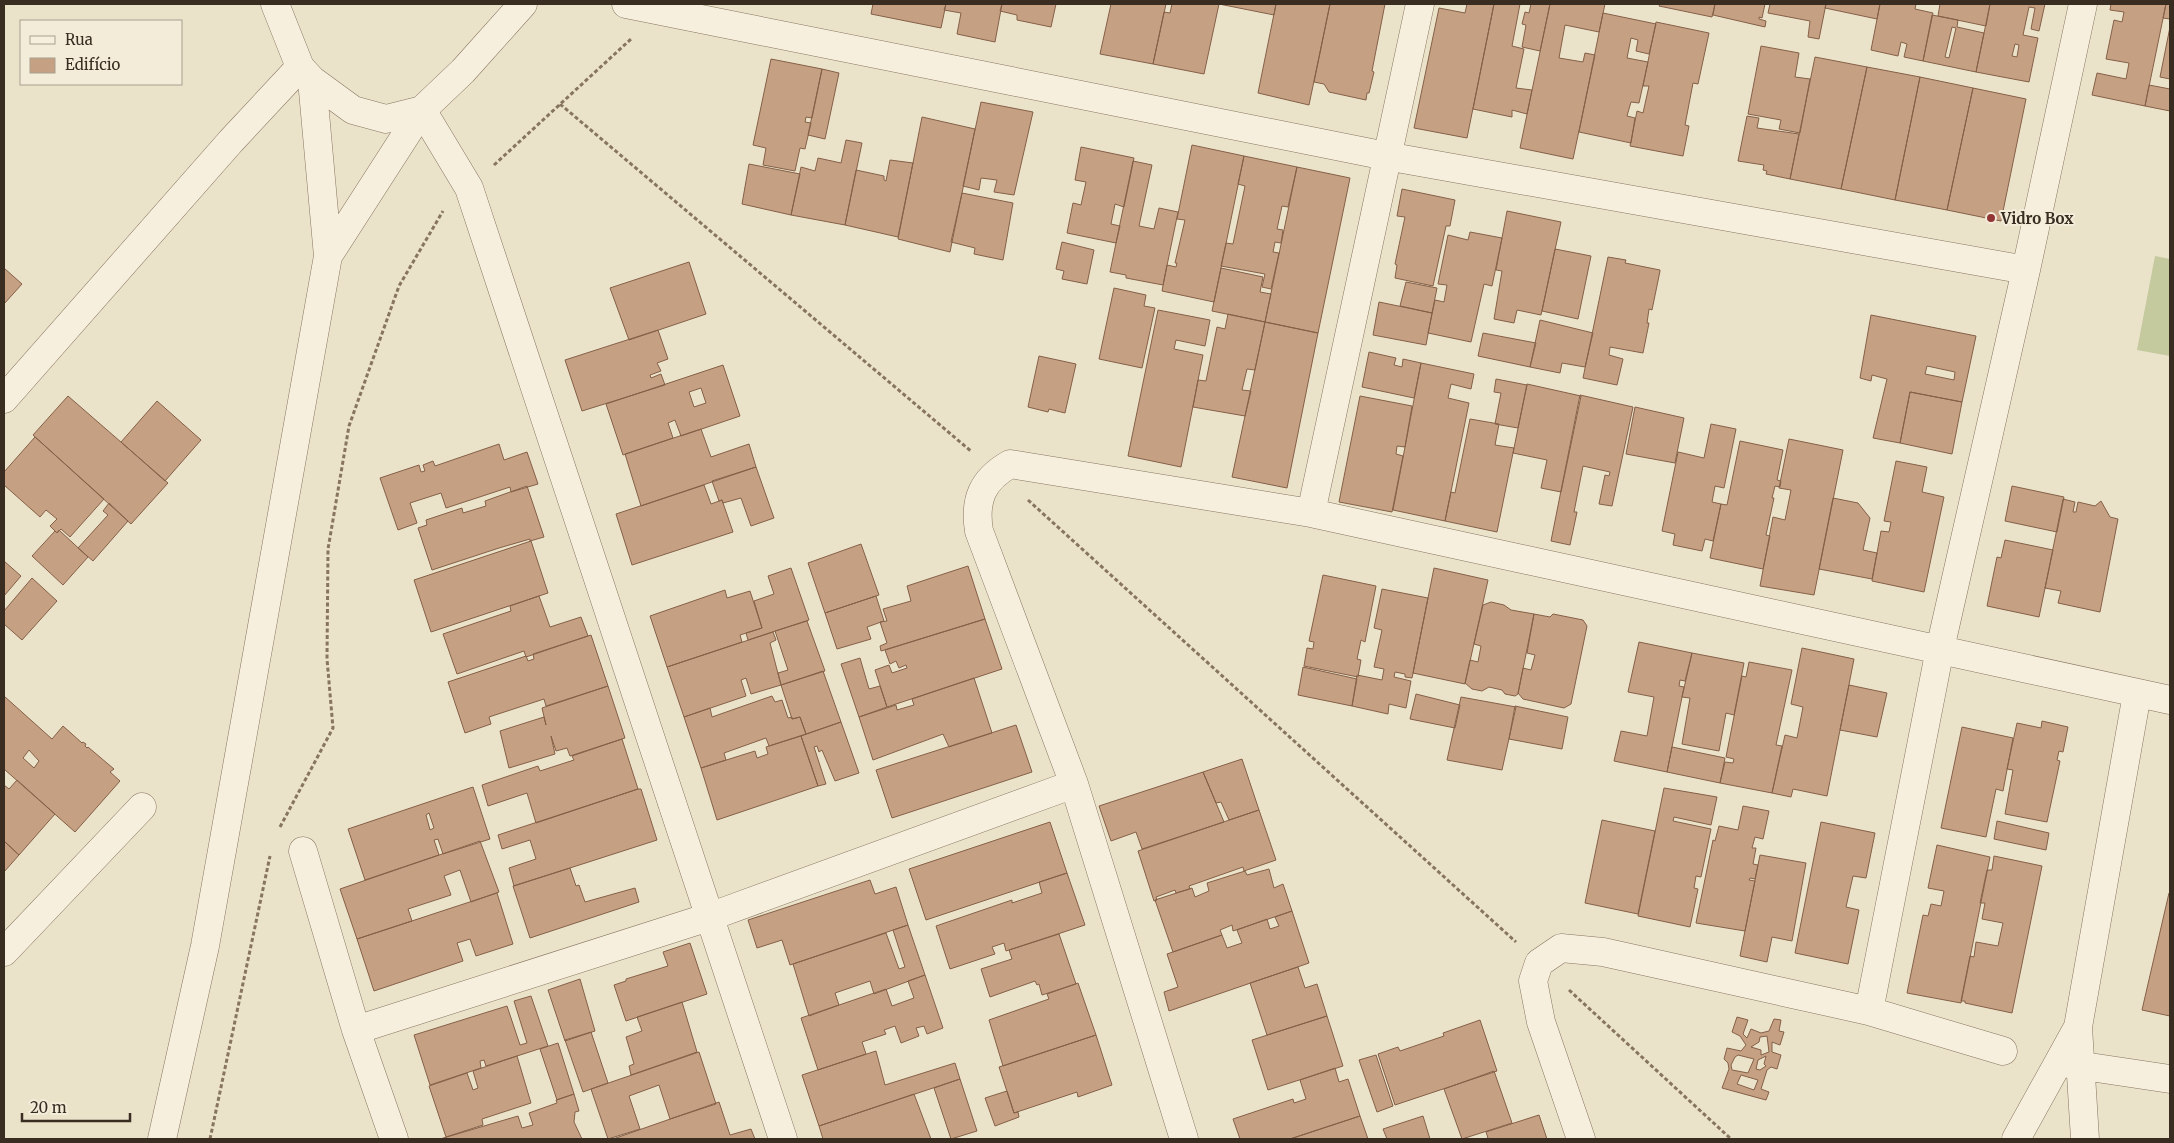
<svg xmlns="http://www.w3.org/2000/svg" width="2174" height="1143" viewBox="0 0 2174 1143" font-family="Merriweather,serif">
<style>
.green{fill:#c4c99e}
.building{fill:#c6a083;stroke:#846047;fill-rule:evenodd}
.lines{fill:none;stroke-linecap:round;stroke-linejoin:round}
.minor-casing{stroke:#877560;stroke-width:29}
.tertiary-casing{stroke:#877560;stroke-width:29}
.path{stroke:#877560;stroke-width:3;stroke-dasharray:4 2.5;stroke-linecap:butt}
.minor{stroke:#f7efdd;stroke-width:28}
.tertiary{stroke:#f7efdd;stroke-width:28}
.poi-dot{fill:#913535;stroke:#f3ecd9;stroke-width:2}
.labels{text-anchor:middle;dominant-baseline:central;stroke-width:4;stroke-linejoin:round;paint-order:stroke}
.poi-label{font-size:15px;font-weight:bold;fill:#392d22;stroke:#f3ecd9;text-anchor:start}
</style>
<rect width="100%" height="100%" fill="#ebe2ca"/>
<path class="green" d="M2155,256L2170,259V356L2137,350Z"/>
<path class="building" d="M873,4H946L941,28L871,14Z
M946,4H1002L995,42L957,34L961,13L944,10Z
M1002,4H1056L1051,27L1017,20V15L1000,11Z
M1111,4H1166L1153,64L1100,54Z
M1172,4H1219L1204,74L1153,64L1164,12L1170,13Z
M1219,4H1276L1274,15Z
M1276,4H1330L1309,105L1258,93Z
M1330,4H1385L1372,71L1374,72L1369,93H1367L1366,100L1329,92L1324,84L1314,82Z
M1467,4H1494L1467,138L1414,128L1439,8L1465,13Z
M1494,4H1520L1512,46L1524,49L1516,88L1532,90L1527,114L1512,110V117L1473,109Z
M1531,4H1550L1540,51L1522,47L1526,25L1522,24L1525,12L1529,13Z
M1550,4H1605L1599,32L1565,25L1559,58L1583,62L1585,53L1595,55L1573,159L1520,148Z
M1660,4H1715L1712,17L1659,6Z
M1715,4H1765L1762,18L1759,17V19L1766,21L1765,27L1713,15Z
M1770,4H1826L1819,39L1808,37L1810,21L1768,13Z
M1826,4H1880L1877,19L1825,8Z
M1880,4H1916L1915,9L1933,13L1923,61L1904,57L1907,44L1901,42L1898,56L1871,50Z
M1940,4H1990L1986,26L1938,16Z
M1990,4H2045L2039,31L2031,29L2035,8L2029,7L2023,35L2038,38L2029,82L1976,72ZM2015,44L2019,45L2017,57L2012,56Z
M2111,4H2166L2145,106L2092,95L2097,73L2126,79L2129,63L2106,59L2114,20L2122,22L2124,12L2110,10Z
M2166,4H2170V19L2163,18Z
M1603,13L1656,24L1649,54L1636,51L1638,40L1631,38L1627,58L1648,62L1639,103L1631,102L1627,116L1635,118L1631,143L1579,132Z
M1932,15L1958,20L1957,27L1984,33L1976,72L1923,61ZM1952,27L1956,28L1949,58L1945,57Z
M1656,22L1709,33L1698,84L1693,83L1685,125L1689,126L1683,156L1630,146L1637,111L1643,113L1649,86H1643Z
M2170,27V79L2160,77Z
M1761,46L1799,53L1795,77L1810,79L1800,133L1779,129L1781,120L1748,114Z
M1815,57L1867,67L1841,189L1790,179Z
M771,59L822,69L812,118L806,117L805,122L811,123L805,149L800,148L795,171L763,165L766,148L753,145Z
M1867,67L1920,77L1895,200L1841,189Z
M822,69L839,73L825,139L808,135Z
M1920,77L1973,88L1947,210L1895,200Z
M2149,85L2170,89V111L2145,106Z
M1973,88L2026,99L2001,221L1947,210Z
M981,102L1033,112L1014,195L994,192L997,180L981,178L979,190L963,186Z
M1747,116L1759,118L1757,128L1799,134L1790,179L1766,174L1767,171L1763,170L1764,165L1738,161Z
M922,117L975,129L950,252L898,239Z
M846,140L862,143L845,225L791,215L801,167L815,171L818,158L841,163Z
M1192,145L1244,156L1214,302L1162,291L1167,265L1176,267L1177,263H1175L1185,220L1177,219Z
M1081,147L1134,158L1124,207L1115,204L1111,224L1120,226L1116,243L1067,233L1073,203L1081,205L1086,182L1075,180Z
M1244,156L1297,167L1288,207L1282,206L1277,229L1283,230L1281,243L1275,242L1273,252L1279,253L1271,289L1262,287L1265,274L1221,266L1226,243L1233,244L1245,186L1238,184Z
M890,160L913,163L898,237L845,225L856,170L884,176V180L886,181Z
M1133,161L1152,165L1139,226L1154,229L1159,208L1178,212L1163,285L1126,278V275L1110,272Z
M749,164L800,174L791,215L742,204Z
M1297,167L1350,178L1318,333L1265,322Z
M1402,189L1455,200L1450,226H1446L1433,286L1395,278L1397,265L1395,264L1405,217L1397,216Z
M962,193L1013,203L1003,260L974,254L975,248L951,242Z
M1507,211L1561,222L1541,315L1517,310L1514,323L1494,319L1502,271L1496,270Z
M1470,232L1502,238L1492,286L1484,284L1471,342L1428,333L1435,300L1444,302L1447,285L1438,284L1448,235L1468,240Z
M1062,242L1094,250L1087,284L1062,279L1064,271L1056,269Z
M1555,249L1591,256L1578,319L1542,311Z
M1608,257L1626,260L1625,263L1660,270V271L1652,310L1649,309L1647,323H1649L1643,353L1610,347L1609,355L1623,359L1617,385L1583,378Z
M689,262L706,314L629,340L610,288Z
M4,268L22,284L4,304Z
M1221,268L1263,277L1260,292L1271,294L1265,322L1212,311Z
M1406,282L1437,288L1432,313L1400,306Z
M1114,288L1146,295L1144,306L1155,308L1142,368L1099,359Z
M1379,302L1432,313L1426,345L1373,335Z
M1158,310L1210,320L1205,346L1176,340L1174,349L1203,355L1181,467L1128,456Z
M1228,314L1265,322L1255,370L1247,369L1242,390L1251,391L1245,416L1193,407L1198,380L1206,381L1217,327L1225,329Z
M1871,315L1976,336L1962,402L1910,392L1900,443L1873,438L1887,379L1872,375L1871,381L1860,378ZM1927,366L1955,372L1954,380L1925,374Z
M1540,320L1593,333L1585,367L1562,363L1560,373L1530,367Z
M1265,322L1318,333L1287,488L1232,477Z
M658,330L668,359L657,363L661,371L650,375L651,378L661,374L665,385L582,411L565,360Z
M1483,333L1536,343L1530,367L1478,356Z
M1369,352L1396,358L1394,365L1402,367L1403,359L1421,363L1414,398L1362,387Z
M1039,356L1076,364L1065,413L1049,409L1048,412L1028,407Z
M1421,363L1474,374L1471,389L1451,384L1448,398L1469,403L1445,521L1393,510Z
M723,365L740,416L681,436L675,420L668,423L673,438L623,455L606,404ZM701,388L706,403L694,407L689,392Z
M1496,379L1527,385L1518,428L1495,424L1501,393L1494,392Z
M1527,384L1581,396L1561,492L1541,488L1547,460L1513,453Z
M1910,392L1962,402L1952,454L1900,443Z
M1580,395L1633,407L1612,506L1599,504L1605,475L1609,476L1610,472L1583,466L1574,512H1577L1570,545L1551,541Z
M68,396L168,483L131,524L33,435Z
M1360,396L1412,406L1405,447L1397,446L1396,454L1403,456L1392,512L1339,502Z
M157,401L201,440L165,481L121,442Z
M1635,407L1684,418L1675,463L1626,454Z
M1470,419L1499,424L1495,445L1514,448L1497,532L1445,521L1451,492L1455,493Z
M1711,424L1736,429L1724,488L1715,486L1712,502L1721,504L1713,541L1705,539L1702,551L1673,545L1675,534L1662,531L1678,452L1704,458Z
M701,429L711,457L749,444L756,467L641,506L625,454Z
M35,437L104,499L70,537L61,529L57,533L50,526L57,519L46,510L40,517L4,485V472Z
M1789,439L1843,450L1814,595L1760,586L1773,517L1785,520L1791,490L1779,488Z
M1740,441L1783,450L1777,480L1781,481L1780,487L1775,486L1772,498H1774L1766,535L1770,536L1763,569L1710,558L1721,504L1727,505Z
M499,444L504,460L527,452L538,484L511,492L510,487L446,508L441,493L410,503L417,523L398,530L380,478L419,465L421,472L425,471L423,465L433,461L435,466Z
M1896,461L1927,467L1922,492L1944,497L1924,592L1872,581L1881,531L1889,532L1891,522L1884,521Z
M756,467L774,518L751,526L741,498L723,503L722,500L719,501L712,481Z
M704,485L711,504L722,500L733,532L632,565L616,514Z
M527,486L544,537L530,541V539L499,548L432,570L418,528L427,525L426,520L462,508L463,513L486,506L485,501Z
M2012,486L2064,497L2057,532L2005,521Z
M1833,498L1858,503L1870,518L1863,550L1877,553L1872,579L1819,569Z
M2063,499L2075,502L2073,512H2076L2078,502L2095,506L2101,501L2110,517L2118,519L2100,612L2058,603L2061,591L2045,588Z
M109,503L128,521L93,561L78,548L108,515L103,511Z
M59,530L88,557L63,585L32,556L55,531L57,533Z
M2005,540L2053,550L2039,617L1987,606L1997,557L2001,558Z
M531,541L548,593L431,632L414,580Z
M861,544L879,595L825,613L808,563Z
M4,561L21,576L4,596Z
M968,566L985,619L881,651L880,646L887,643L880,622L887,621L883,609L911,601L907,586Z
M791,568L809,620L748,640L746,633L762,628L754,601L774,594L768,576Z
M1434,568L1488,580L1465,684L1413,673Z
M1323,575L1376,586L1365,642L1361,640L1357,659L1361,660L1358,677L1304,666L1307,648L1313,649L1314,642L1309,641Z
M32,578L57,601L22,640L4,624V611Z
M1382,589L1428,598L1412,678L1405,677V674L1395,672L1394,677L1411,681L1406,708L1389,704L1388,714L1352,706L1357,675L1382,680L1384,669L1374,667L1382,630L1374,628Z
M725,590L727,598L750,591L762,628L740,635L742,642L667,667L650,616Z
M539,596L550,627L581,617L588,636L526,657L524,651L457,674L443,634L511,611L510,606Z
M876,596L884,621L867,627L871,639L837,649L825,613Z
M1491,602L1504,605L1511,610L1534,614L1518,694L1515,696L1505,694L1502,690L1489,687L1482,691L1472,689L1465,683L1470,660L1478,662L1481,646L1474,644L1483,605Z
M1534,614L1550,617L1553,614L1583,620L1587,626L1571,704L1564,708L1523,699L1518,693L1523,668L1531,670L1535,655L1527,653Z
M985,619L1002,669L887,707L875,670L889,665L892,673L907,668L906,665L899,668L896,661L890,664L885,650Z
M807,621L825,671L781,685L778,673L788,670L775,631Z
M773,632L776,640L770,643L781,685L751,694L746,678L741,680L746,696L684,717L667,667Z
M591,635L608,686L546,706L544,699L489,717L491,724L465,733L448,682L526,656L528,661L534,659L533,654Z
M1639,642L1692,653L1685,681L1680,680L1679,686L1684,687L1667,772L1614,761L1621,731L1647,736L1654,697L1628,692Z
M1802,648L1854,659L1827,796L1793,789L1791,797L1772,793L1785,735L1797,738L1803,707L1791,704Z
M1692,653L1744,663L1734,715L1726,713L1719,751L1682,744L1690,698L1682,697Z
M860,658L869,689L880,686L887,707L859,717L841,664Z
M1749,662L1792,670L1776,745L1782,746L1772,793L1720,783L1725,762L1733,763L1734,759L1726,757L1742,676L1746,677Z
M1303,667L1357,679L1352,706L1298,695Z
M823,671L841,722L806,734L800,717L792,719L781,685Z
M974,678L992,733L949,747L943,734L873,760L859,717L896,705L897,710L914,705L912,699Z
M1849,685L1887,693L1877,737L1840,730Z
M608,686L625,738L570,756L567,748L556,751L551,736L555,754L509,768L500,731L544,717L546,725L542,708Z
M1416,694L1460,705L1455,728L1410,719Z
M4,696L52,739L63,726L82,743L83,742L86,744L85,746L87,748L88,747L114,769L110,772L120,781L75,832L4,769ZM29,750L39,761L34,768L23,758Z
M772,696L775,702L782,700L788,718L792,717V719L800,717L806,734L769,746L766,738L724,753L726,760L701,768L684,717L710,708L712,717Z
M1461,697L1516,707L1502,770L1447,760Z
M1515,706L1568,717L1562,749L1509,739Z
M2042,721L2068,727L2063,752L2059,751L2057,760L2060,761L2047,822L2005,814L2013,770L2007,769L2017,723L2041,728Z
M841,722L859,773L835,781L822,750L819,752L817,746L814,747L826,784L818,786L801,736Z
M1016,725L1032,772L892,818L876,770Z
M1962,727L2013,738L2003,791L1996,789L1986,837L1941,828Z
M801,736L818,786L717,820L701,768L755,751L757,758L768,754L766,747Z
M622,739L638,789L536,823L527,793L488,806L482,785L538,766L540,771L574,760L572,756Z
M1672,747L1725,758L1720,783L1667,772Z
M1242,759L1259,810L1229,820L1221,802L1216,803L1203,772Z
M1203,772L1224,822L1142,849L1136,832L1111,841L1099,806Z
M17,780L55,814L19,855L4,841V785L9,789Z
M473,787L490,839L443,854L438,839L434,840L439,855L365,880L348,829ZM429,813L434,828L430,830L426,815Z
M1664,788L1717,797L1711,825L1674,817L1673,821L1711,829L1701,877L1696,876L1694,888L1698,889L1690,927L1638,916Z
M638,789H641L657,840L514,886L509,868L536,859L530,840L502,849L498,835Z
M1743,806L1769,811L1763,839L1755,837L1752,848H1756L1753,864L1758,865L1755,879L1750,878L1749,880L1755,881L1745,931L1696,923L1713,840L1715,841L1719,826L1738,830Z
M1259,810L1276,860L1244,871L1243,867L1189,886L1190,889L1176,893L1175,890L1156,897L1157,900L1154,901L1138,851Z
M1602,820L1655,831L1638,914L1585,903Z
M1997,821L2049,833L2046,850L1994,839Z
M1050,822L1067,873L926,920L909,869Z
M1821,822L1875,833L1866,878L1853,876L1846,907L1859,910L1848,964L1795,953Z
M4,841L19,855L4,872Z
M480,841L499,892L471,902L460,870L444,876L451,895L408,909L412,921L357,939L340,889Z
M1937,845L1990,857L1961,1003L1907,993L1923,915L1928,916L1931,904L1941,906L1944,891L1928,888Z
M1760,855L1806,863L1792,941L1772,937L1767,962L1740,956Z
M1994,856L2042,866L2012,1013L1965,1003V1001H1961L1970,956L1974,957L1976,942L1998,946L2003,923L1982,919L1985,903H1980L1987,870H1992Z
M570,868L576,886L579,885L585,902L635,888L639,902L530,938L513,886Z
M1269,869L1274,888L1283,884L1292,911L1233,931L1232,925L1220,930L1222,935L1173,952L1155,900L1192,888L1195,897L1209,891L1207,883L1245,871L1247,875Z
M1067,873L1085,925L1006,951L1004,943L992,947L995,954L950,969L936,926L1012,900V903L1042,893L1039,882Z
M870,880L875,894L896,887L908,925L790,965L782,940L757,948L748,920Z
M497,893L513,944L476,956L470,939L457,943L463,961L374,991L357,939Z
M2169,893L2170,894V1016L2142,1010Z
M1292,911L1309,963L1169,1011L1164,992L1178,987L1167,954L1222,935L1227,948L1242,943L1237,930L1267,919L1270,929L1279,926L1275,917Z
M908,925L925,975L874,994L870,981L835,993L839,1005L809,1016L793,964L886,933L899,969L905,967L893,930Z
M1059,934L1076,984L1042,995L1039,984L1037,985L1035,981L990,997L981,969L1012,959L1009,950Z
M690,943L707,994L626,1021L614,985L626,981V979L668,966L663,952Z
M1298,967L1305,988L1317,984L1327,1016L1267,1035L1250,983Z
M925,975L943,1028L927,1034L924,1026L916,1028L919,1036L901,1043L895,1026L884,1030L886,1034L862,1042L866,1054L818,1070L801,1018L886,989L892,1006L914,998L908,981Z
M580,979L595,1031L565,1041L548,990Z
M1078,983L1096,1035L1003,1066L989,1020L1049,999L1047,994Z
M531,996L548,1046L486,1066L484,1060L480,1061L481,1068L430,1085L414,1035L507,1006L520,1045L527,1043L514,1001Z
M682,1002L697,1052L631,1075L629,1066L634,1064L626,1037L642,1031L637,1017Z
M1327,1016L1343,1066L1268,1090L1252,1040Z
M1737,1017L1748,1020L1743,1034L1747,1038L1751,1029L1761,1033L1769,1031L1774,1019L1781,1020L1779,1031L1784,1032L1780,1045L1772,1042V1052L1781,1055L1777,1069L1771,1067L1767,1070L1761,1089L1769,1092L1766,1100L1722,1088L1729,1069L1728,1063L1724,1059L1727,1048L1741,1051L1746,1045L1740,1036L1732,1032ZM1767,1036L1769,1052L1761,1055V1050L1751,1047L1759,1042L1760,1037ZM1738,1055L1754,1059L1748,1073L1732,1070L1731,1065L1735,1057ZM1766,1056L1764,1064L1766,1066L1760,1070L1756,1069L1758,1060ZM1741,1075L1758,1080L1754,1090L1737,1084Z
M1480,1020L1497,1071L1395,1105L1378,1054L1398,1047L1400,1051L1444,1036L1443,1033Z
M591,1032L608,1083L583,1092L565,1040Z
M1096,1035L1112,1085L1078,1097L1077,1092L1014,1113L999,1067Z
M558,1043L574,1094L557,1100L540,1049Z
M876,1051L885,1085L955,1063L960,1079L819,1126L802,1075Z
M699,1052L716,1104L670,1119L659,1085L629,1096L640,1129L608,1139L591,1089Z
M1376,1055L1393,1106L1377,1112L1359,1060Z
M517,1056L531,1103L482,1119L483,1125L446,1137L429,1086L467,1073L473,1090L478,1088L473,1071Z
M1335,1068L1339,1082L1348,1079L1360,1116L1290,1139H1240L1233,1119L1293,1099L1294,1103L1306,1099L1300,1080Z
M1494,1071L1512,1123L1462,1139L1444,1089Z
M960,1079L977,1131L951,1139L934,1088Z
M1007,1091L1014,1113L1018,1112L1019,1117L995,1126L985,1098Z
M574,1094L579,1111L575,1112L574,1122L582,1139H440L518,1116L522,1128L533,1125L529,1113L557,1103L556,1100Z
M914,1094L931,1139H823L819,1126Z
M719,1102L730,1135L751,1129L755,1139H613Z
M1539,1115L1547,1139H1484L1488,1138L1486,1132Z
M1360,1116L1368,1139H1290Z
M1423,1116L1430,1139H1387L1383,1129Z"/>
<g class="lines">
<g class="minor-casing">
<path id="minor" d="M626,4L1386,156L2026,270
M422,110L469,188L783,1139
M4,399L231,141L300,67
M1311,513L2170,700
M303,851L356,1030L394,1139
M4,952L142,807
M356,1030L709,917L1074,784
M2003,1051L1869,1011L1940,649L2026,270L2083,4
M2063,1063L2170,1079
M1184,1139L1074,784L979,531C974,500 982,480 1010,464L1311,513L1420,4
M1581,1139L1541,1022L1533,981L1539,963L1561,948L1603,952L1869,1011
M2016,1139L2078,1027
M2085,1139L2078,1027L2137,694"/>
</g>
<g class="tertiary-casing">
<path id="tertiary" d="M275,4L300,67L312,80L353,110L386,119L422,110L463,71L523,4
M328,256L422,110
M162,1139L205,946L328,256L312,80"/>
</g>
<path class="path" d="M560,104L972,452
M494,165L631,39
M1028,500L1516,942
M280,827L333,728L327,659L328,549L349,426L399,286L443,211
M1569,990L1731,1139
M210,1139L270,856"/>
<use href="#minor" class="minor"/>
<use href="#tertiary" class="tertiary"/>
</g>
<circle class="poi-dot" cx="1991" cy="218" r="5"/>
<g class="labels">
<g class="poi-label">
<text x="2001" y="218">Vidro Box</text>
</g>
</g>
<rect width="2174" height="1143" fill="none" stroke="#392d22" stroke-width="10"/>
<rect x="20" y="20" width="162" height="65" fill="#f3ecd9" stroke="#a9a090"/>
<rect x="30" y="36" width="25" height="8" fill="#f7efdd" stroke="#a9a090"/>
<text x="65" y="45" font-size="15" fill="#392d22">Rua</text>
<rect x="30" y="58" width="25" height="15" fill="#c6a083" stroke="#a9a090"/>
<text x="65" y="70" font-size="15" fill="#392d22">Edifício</text>
<path d="M22 1113v8h108v-8" fill="none" stroke="#392d22" stroke-width="2.5"/>
<text x="30" y="1113" font-size="15" fill="#392d22" stroke="#f3ecd9" stroke-width="4" paint-order="stroke">20 m</text>
</svg>
